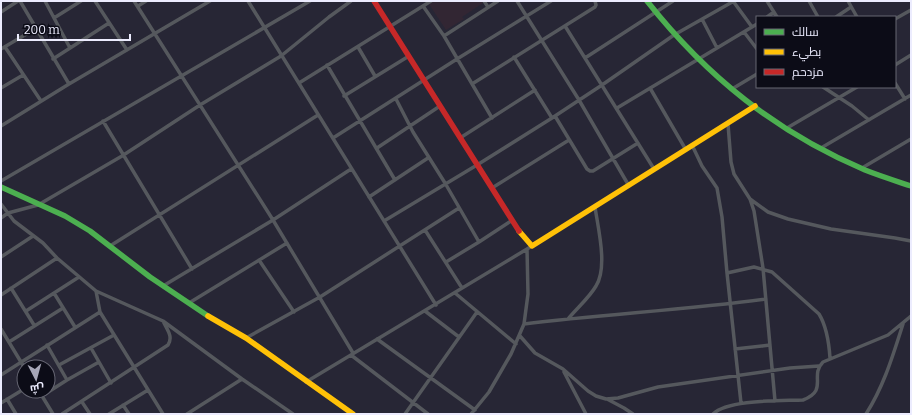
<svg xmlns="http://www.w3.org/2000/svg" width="912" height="415" viewBox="0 0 912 415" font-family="Bitter,Cairo,serif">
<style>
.education{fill:#322633}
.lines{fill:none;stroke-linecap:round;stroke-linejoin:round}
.street{stroke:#55585d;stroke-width:3.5}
.fast{stroke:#4caf50;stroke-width:5.5}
.slow{stroke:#ffc107;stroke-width:5.5}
.jam{stroke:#c62828;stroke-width:5.5}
</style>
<rect width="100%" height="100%" fill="#272635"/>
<path class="education" d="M433,1H481L483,3L462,17L464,19L446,30L429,4Z"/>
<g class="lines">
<path class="street" d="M20,1L69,84
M45,1L70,48
M95,1L127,50
M134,1L273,220L353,353
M248,1L436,305
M484,1L488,7
M517,1L579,100L629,186
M733,1L752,27
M767,1L777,17
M809,1L818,17
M848,1L857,17
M138,6L146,1
M423,6L444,36L492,118
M1,12L18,1
M767,17L774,12
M836,17L851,7
M54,18L81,1
M702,19L717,48
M895,19L911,10
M565,26L654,169
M744,32L757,49
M444,36L498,1
M5,47L41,101
M358,47L375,76
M1,49L35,29
M514,57L552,118
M585,58L673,1
M53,59L109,23
M327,65L395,180
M895,65L911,55
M299,83L431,1
M895,83L905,99
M472,84L595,7L596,5L595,1
M823,87L852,106L869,120
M1,88L23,75
M650,88L686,150
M732,89L757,74
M344,96L409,56
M396,99L413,132L445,183L479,242
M617,108L757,24
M555,116L587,169L590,171H593L638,143
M103,121L192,269
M728,124L731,162L734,174L750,199L768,212L788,219L831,229L895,238L911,241
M1,126L69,84L210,1
M787,128L857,87
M333,138L457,59L551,1
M460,138L535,90
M692,145L702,166L717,188L722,217L727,273L741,403
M377,148L440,106
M821,148L911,95
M862,168L911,139
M1,181L310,1
M492,188L569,140
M369,197L428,158
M750,199L754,211L763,268L775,401
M1,204L14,221L43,243L57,258L96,291L100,312L1,375
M1,218L8,213L38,205L122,156L200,105L281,56L329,17L351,1
M384,221L477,165L552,118L602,85L674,35L734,1
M425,230L462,288
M110,246L318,115
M1,257L33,236
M259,260L294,312
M446,262L479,242L511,221
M727,273L754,267L772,272L819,314C827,327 829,343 830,358
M163,286L273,220L351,169
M11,288L34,325
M96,291L163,321L242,379L293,414
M54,293L75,327
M455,293L516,344
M1,295L57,258
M189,303L287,243
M26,311L79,277
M425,311L459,337
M100,312L163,414
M568,319C577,308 589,298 596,286C608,267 598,228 595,207
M524,324C605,314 686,310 766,299
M1,329L24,367
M520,336L535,353L563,369L588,391L596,396L606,399L618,398L658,387L790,368L819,366
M246,338L320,297L459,208
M377,339L475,410
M9,342L63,308
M47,345L67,380
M91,348L111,383
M735,349L770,345
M351,355L428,414
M59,365L114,335
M564,372L586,414
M306,382L532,246
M39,391L53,414
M42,396L67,380L99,362
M7,399L16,414
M607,399L624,408L633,414
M82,402L90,414
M1,403L24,389
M123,405L129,414
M62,414L168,345C173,337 168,331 164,323
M109,414L148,390
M187,414L242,379
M405,414L477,312
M471,414L489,392L511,354L524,324L528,294L527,249
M713,414C728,399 781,401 803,400C829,390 809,376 823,362L888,335L911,316
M866,414C884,386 893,355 903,324"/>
<path class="fast" d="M647,1C707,77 776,132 865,170C880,176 896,181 911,186
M1,187L65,216L90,231L150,277L208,316"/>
<path class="slow" d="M519,231L532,246L755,106
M208,316L246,338L353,414"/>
<path class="jam" d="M374,1L519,231"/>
</g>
<rect width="912" height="415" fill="none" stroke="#ececfe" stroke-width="4"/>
<rect x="756" y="16" width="140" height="72" fill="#0c0c17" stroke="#666673"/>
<rect x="764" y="29" width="20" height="6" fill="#4caf50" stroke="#666673"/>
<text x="792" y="36" font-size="12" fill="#ececfe">سالك</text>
<rect x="764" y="49" width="20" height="6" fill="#ffc107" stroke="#666673"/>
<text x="792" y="56" font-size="12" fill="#ececfe">بطيء</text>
<rect x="764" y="69" width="20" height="6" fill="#c62828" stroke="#666673"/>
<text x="792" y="76" font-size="12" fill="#ececfe">مزدحم</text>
<g transform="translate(36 379) rotate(174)"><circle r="19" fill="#0c0c17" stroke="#666673"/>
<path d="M0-3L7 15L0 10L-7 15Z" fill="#a7a7b8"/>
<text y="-6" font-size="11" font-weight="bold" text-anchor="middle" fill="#ececfe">ش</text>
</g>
<path d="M18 34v6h112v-6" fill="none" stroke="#ececfe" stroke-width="2"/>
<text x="24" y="34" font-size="12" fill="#ececfe" stroke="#0c0c17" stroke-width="3" paint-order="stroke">200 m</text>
</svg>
